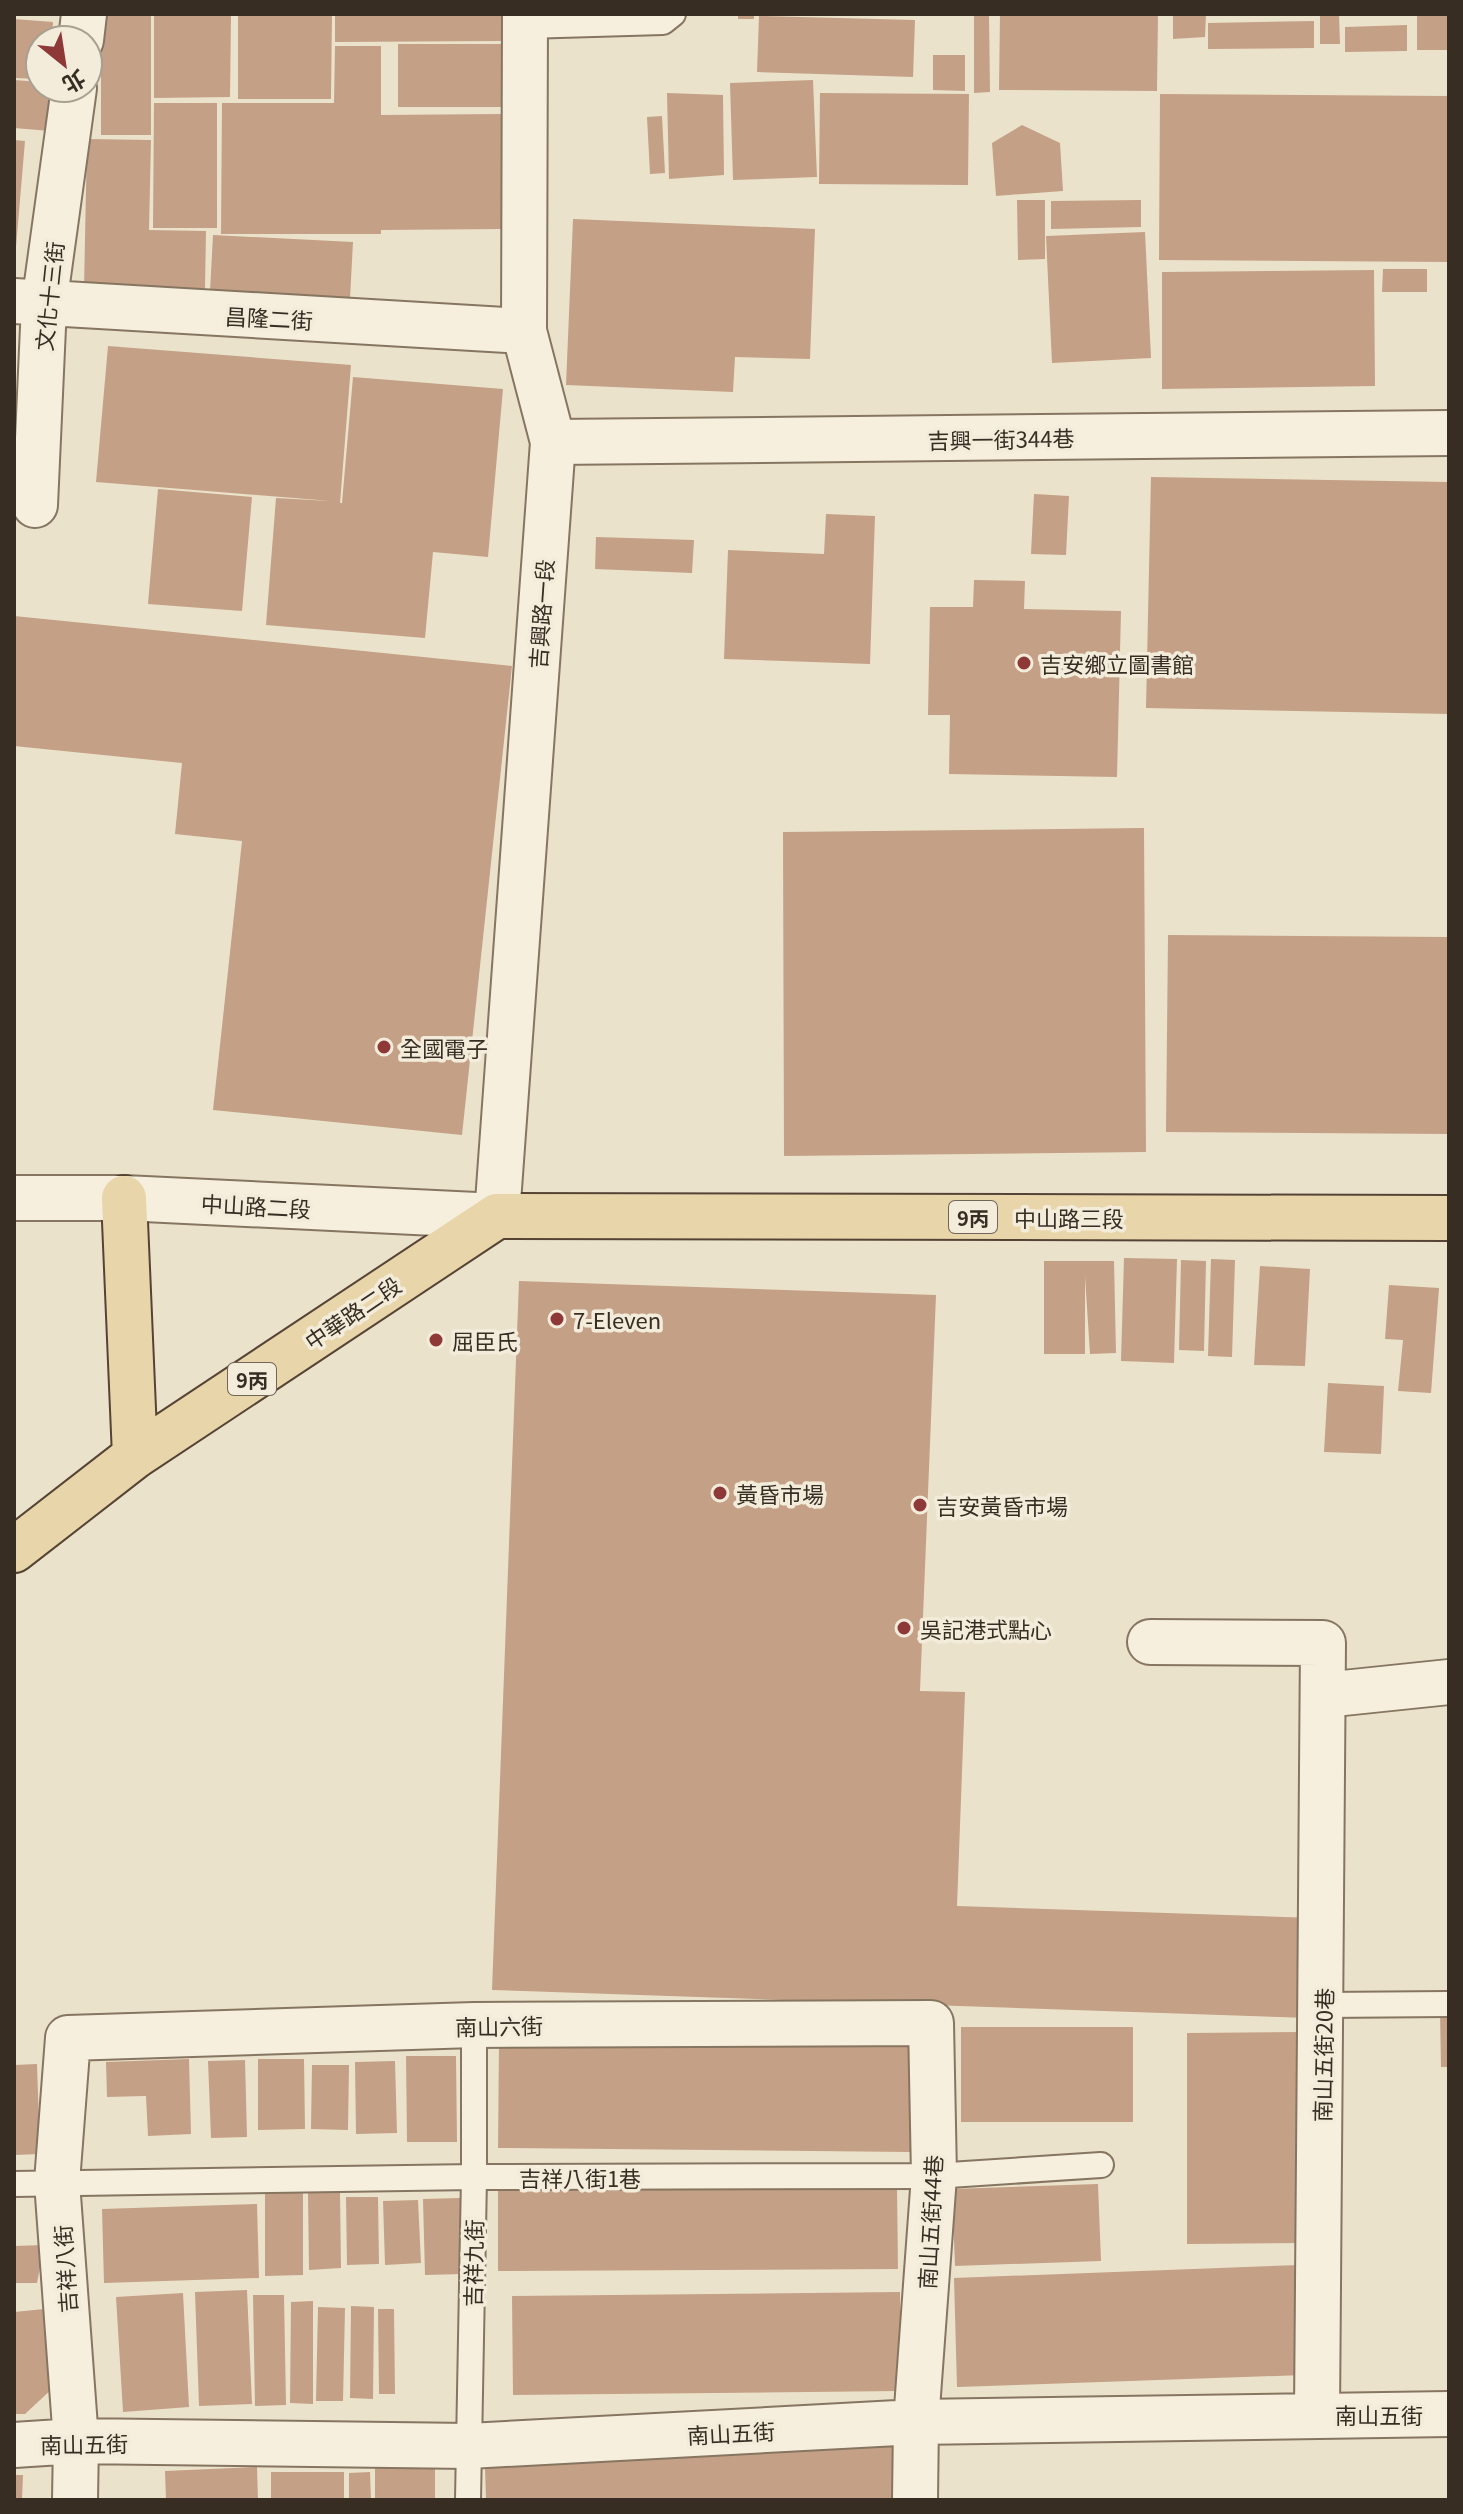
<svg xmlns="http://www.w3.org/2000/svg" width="1463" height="2514" viewBox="0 0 1463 2514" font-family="Georgia,'Noto Sans TC',serif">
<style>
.building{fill:#c4a086}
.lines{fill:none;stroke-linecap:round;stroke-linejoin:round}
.service-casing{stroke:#867561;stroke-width:28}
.minor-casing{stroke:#867561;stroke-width:48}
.tertiary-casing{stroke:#867561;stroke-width:48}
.primary-casing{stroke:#554435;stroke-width:48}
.service{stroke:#f6efde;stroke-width:24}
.minor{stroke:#f6efde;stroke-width:44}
.tertiary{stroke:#f6efde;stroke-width:44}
.primary{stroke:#e8d5a9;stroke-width:44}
.poi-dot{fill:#8e3838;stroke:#f3ecdb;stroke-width:3}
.labels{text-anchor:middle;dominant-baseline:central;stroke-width:7;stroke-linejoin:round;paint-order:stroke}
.shield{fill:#f3ecdb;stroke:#70665a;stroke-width:2}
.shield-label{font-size:20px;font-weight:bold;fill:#382d23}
.street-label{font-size:22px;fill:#382d23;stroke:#f3ecdb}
.poi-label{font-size:22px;fill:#382d23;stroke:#f3ecdb;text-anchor:start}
</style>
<rect width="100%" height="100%" fill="#ebe2cc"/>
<path class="building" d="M101,14H151V135H101Z
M154,14H231L230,97L154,98Z
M238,14H332L331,99H238Z
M335,14H501V41L335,42Z
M738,14H754V19H738Z
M974,14H989L990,92L974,93Z
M1000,14H1158L1157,91L999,90Z
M1173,14H1206L1205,37L1173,39Z
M1320,14H1339L1340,44H1320Z
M1417,14H1449V50H1417Z
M759,16L915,20L913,77L757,72Z
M14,19L53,22L52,40H40V79L14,78Z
M1314,21V48L1208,49V23Z
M1407,25V51L1345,52V27Z
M398,44H507V107H398Z
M335,46H381V115L501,114V229L381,230V234H221L222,103H334Z
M933,55H965V91L933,90Z
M14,80L40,82V88H65L62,132L14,128Z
M813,80L817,177L733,180L730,83Z
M667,93L723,95L724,175L669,179Z
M820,93L969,94L968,185L819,184Z
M1160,94L1449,96V262L1159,260Z
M154,103H217V228H153Z
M662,116L665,173L650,174L647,117Z
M1022,125L1060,143L1063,191L996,196L992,143Z
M87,139L151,140L149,230L206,231L205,290L84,289Z
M14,140L25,141L16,247H14Z
M1017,200H1045V259L1018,260Z
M1141,200V227L1051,229V201Z
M573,219L815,229L810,359L735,357L733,392L566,385Z
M1145,232L1151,358L1052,363L1046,236Z
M213,235L353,242L349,317L209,310Z
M1383,269H1427V292H1382Z
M1374,270L1375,386L1162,389V272Z
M108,346L351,365L340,503H342L353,377L503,389L488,557L433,552L425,638L266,625L276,498L331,501L96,482Z
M1151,477L1449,482V714L1146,708Z
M158,489L252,497L242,611L148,604Z
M1034,494L1069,496L1066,555L1031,554Z
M826,514L875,516L870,664L724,659L728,550L824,554Z
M596,537L694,540L692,573L595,569Z
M974,580L1025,581L1024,609L1121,611L1117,777L949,774L950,715H928L930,607H973Z
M14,616L512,666L462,1135L213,1110L242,841L175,834L182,763L14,746Z
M1144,828L1146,1152L784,1156L783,832Z
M1168,935L1449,937V1134L1166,1132Z
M1124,1258L1177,1259L1174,1363L1121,1361Z
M1211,1259L1235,1260L1232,1357L1208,1356Z
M1181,1260L1206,1261L1204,1351L1179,1350Z
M1044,1261H1114L1116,1353L1090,1354L1085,1276V1354H1044Z
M1260,1266L1310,1269L1305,1366L1254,1365Z
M519,1281L936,1295L920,1691L965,1692L957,1906L1314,1918L1310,2018L492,1990Z
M1389,1285L1439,1288L1431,1393L1398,1391L1403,1340L1385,1339Z
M1328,1383L1384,1386L1381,1454L1324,1452Z
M1440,2011H1449V2067H1441Z
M961,2027H1133V2122H961Z
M1303,2032L1304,2243L1187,2244V2033Z
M499,2042L912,2046L910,2152L498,2148Z
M406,2056H456L457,2142H407Z
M189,2059L191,2134L148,2136L146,2096L107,2097L106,2062Z
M258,2059H304L305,2129L258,2130Z
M245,2060L247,2137L211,2138L208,2061Z
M395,2061L397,2133L356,2134L355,2062Z
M37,2064L40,2154L14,2155V2065Z
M312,2065H349L348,2130L311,2129Z
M1098,2184L1101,2261L955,2266L952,2189Z
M897,2186L898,2269L498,2271V2188Z
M265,2187H303V2275L265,2276Z
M308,2193H340L341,2268L309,2270Z
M346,2197H378L379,2264L347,2265Z
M460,2198L462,2274L425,2275L423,2199Z
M418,2200L421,2263L385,2265L383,2201Z
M257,2204L259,2278L104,2283L102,2209Z
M44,2245L37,2283H14V2246Z
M1299,2265L1303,2375L957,2387L954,2278Z
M247,2290L252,2404L199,2406L195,2292Z
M900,2292V2391L513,2395L512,2296Z
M183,2293L189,2407L123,2412L116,2297Z
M253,2295H284L286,2405L255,2406Z
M313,2301V2404L290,2403L291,2302Z
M351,2306L374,2307L373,2399L350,2398Z
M318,2307L345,2308L343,2401H316Z
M44,2309L54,2387L25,2414H14V2312Z
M378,2309H394L395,2394H379Z
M896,2446L899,2500H486L485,2467Z
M257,2467L258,2500H166L165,2471Z
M375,2468H435V2500H375Z
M271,2472H344V2500H271Z
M370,2472L371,2500H349V2473Z
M14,2475H23L22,2500H14Z"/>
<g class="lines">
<g class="service-casing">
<path id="service" d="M525,26L663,22L673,14
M1322,2005L1449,2004
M14,2184L474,2177L934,2176L1101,2165
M468,2500L474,2177V2025"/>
</g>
<g class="minor-casing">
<path id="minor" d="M81,40L84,14
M14,301L524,331
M553,442L1449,433
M35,505L44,305L74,88
M1150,1642L1323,1643L1317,2414
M1324,1695L1449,1682
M14,2445L76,2441L469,2446L916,2422L1449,2414
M75,2500L76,2441L57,2182L68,2038L474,2025L931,2023L934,2176L916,2422L915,2500"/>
</g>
<g class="tertiary-casing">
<path id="tertiary" d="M14,1198H124L497,1216L553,442L524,331L525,14"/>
</g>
<g class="primary-casing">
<path id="primary" d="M124,1198L135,1456
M14,1550L135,1456L497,1216L1449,1218"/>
</g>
<use href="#service" class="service"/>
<use href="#minor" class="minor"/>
<use href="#tertiary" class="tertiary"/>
<use href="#primary" class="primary"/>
</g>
<g class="poi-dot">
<circle cx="1024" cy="663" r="8"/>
<circle cx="384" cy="1047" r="8"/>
<circle cx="557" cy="1319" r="8"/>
<circle cx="436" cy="1340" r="8"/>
<circle cx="720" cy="1493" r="8"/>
<circle cx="920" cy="1505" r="8"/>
<circle cx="904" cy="1628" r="8"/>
</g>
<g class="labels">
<g class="shield">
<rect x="949" y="1201" width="48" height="32" rx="6"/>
<rect x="228" y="1363" width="48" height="32" rx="6"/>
</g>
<g class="shield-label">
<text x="973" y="1217">9丙</text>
<text x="252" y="1379">9丙</text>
</g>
<g class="street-label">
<text transform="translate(48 296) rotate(-84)">文化十三街</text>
<text transform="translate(269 317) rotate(3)">昌隆二街</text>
<text transform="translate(1001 438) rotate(-1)">吉興一街344巷</text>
<text transform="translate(540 614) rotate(-86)">吉興路一段</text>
<text transform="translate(256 1205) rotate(3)">中山路二段</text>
<text x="1069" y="1217">中山路三段</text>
<text transform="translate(352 1312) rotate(-34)">中華路二段</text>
<text transform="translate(499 2025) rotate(-1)">南山六街</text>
<text transform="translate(1322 2055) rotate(-89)">南山五街20巷</text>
<text x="580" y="2177">吉祥八街1巷</text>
<text transform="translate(929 2222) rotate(-87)">南山五街44巷</text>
<text transform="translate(472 2263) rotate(-89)">吉祥九街</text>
<text transform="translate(64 2269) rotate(-94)">吉祥八街</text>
<text x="1379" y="2414">南山五街</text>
<text transform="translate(731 2432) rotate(-3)">南山五街</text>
<text transform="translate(84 2443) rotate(-1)">南山五街</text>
</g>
<g class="poi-label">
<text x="1040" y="663">吉安鄉立圖書館</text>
<text x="400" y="1047">全國電子</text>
<text x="573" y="1319">7-Eleven</text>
<text x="452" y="1340">屈臣氏</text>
<text x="736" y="1493">黃昏市場</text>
<text x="936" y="1505">吉安黃昏市場</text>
<text x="920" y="1628">吳記港式點心</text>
</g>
</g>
<rect width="1463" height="2514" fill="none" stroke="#382d23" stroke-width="32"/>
<g transform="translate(64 64) rotate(150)"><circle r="38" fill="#f3ecdb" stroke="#a8a091" stroke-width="2"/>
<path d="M0-6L14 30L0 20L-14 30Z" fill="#8e3838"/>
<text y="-12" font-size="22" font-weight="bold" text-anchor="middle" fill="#382d23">北</text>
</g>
</svg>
